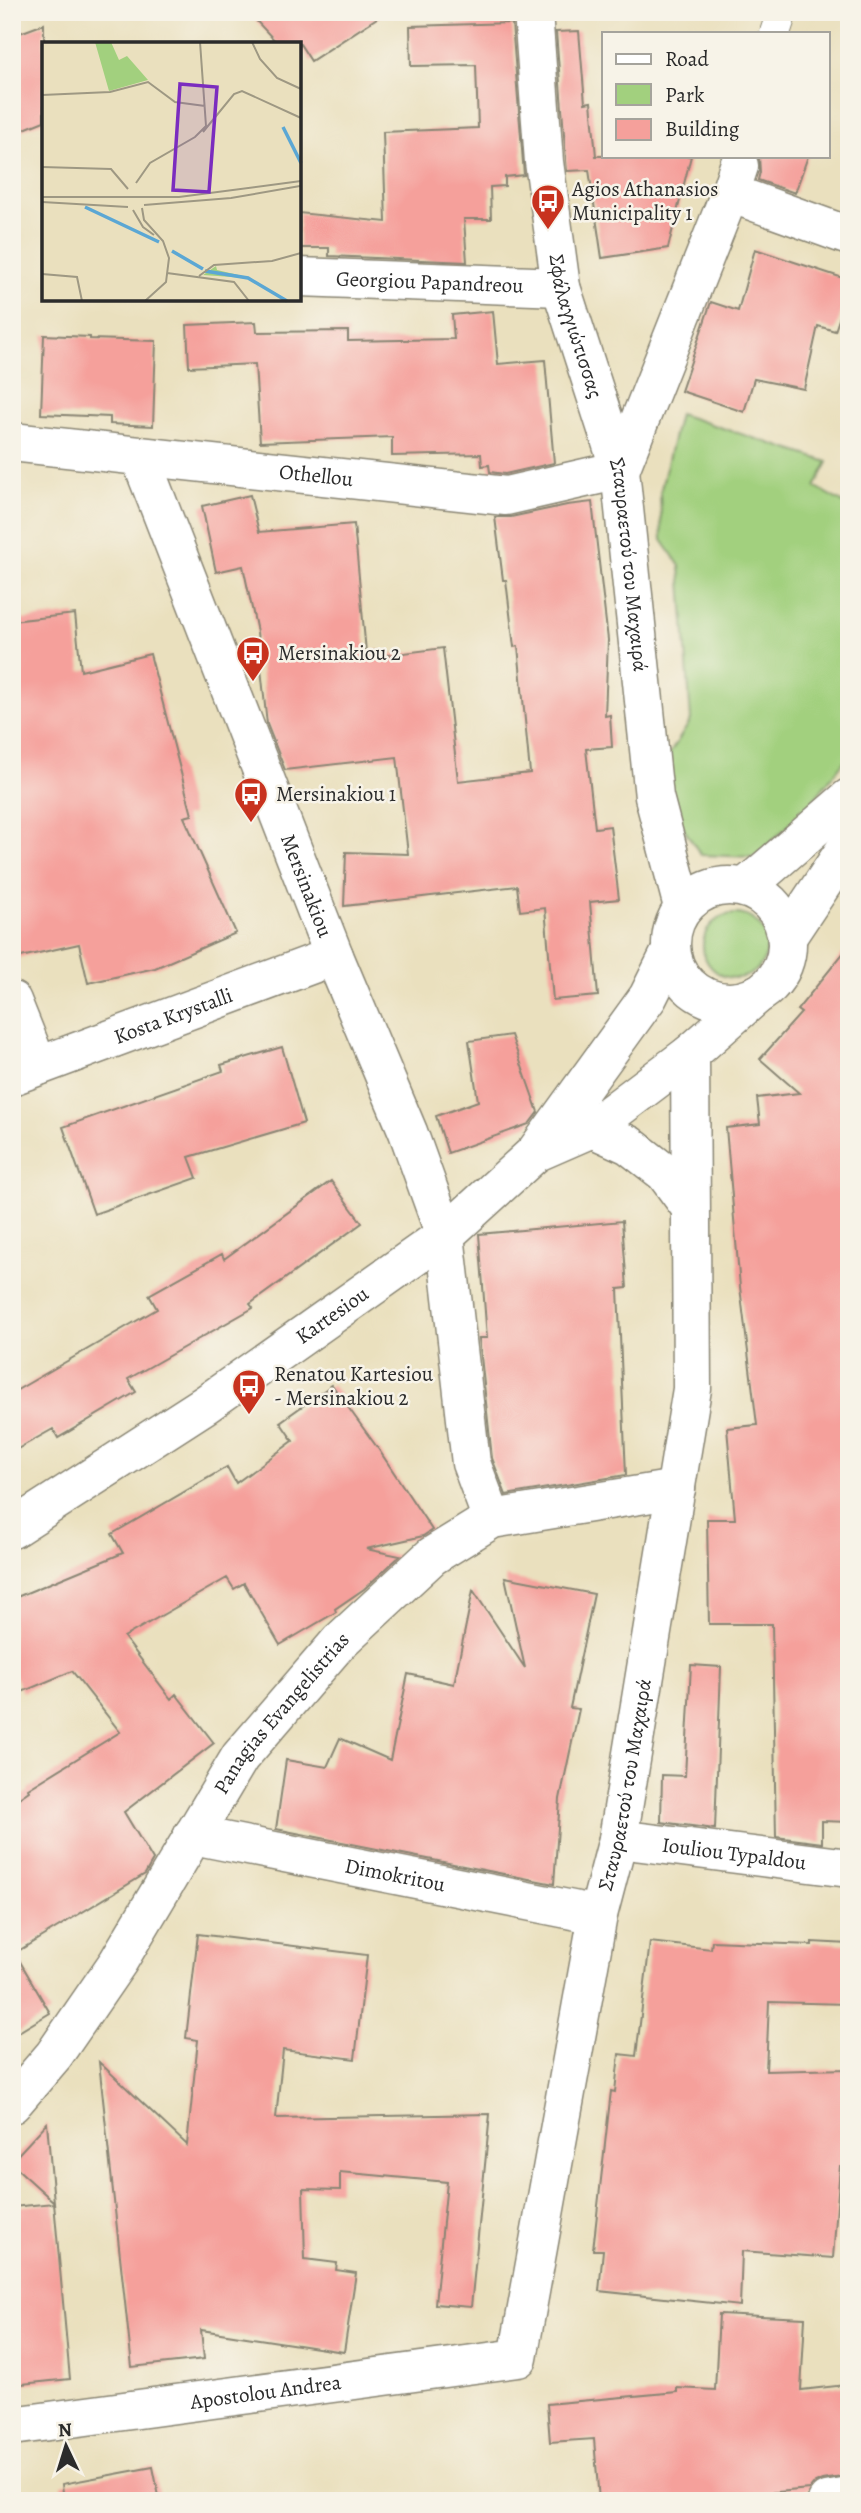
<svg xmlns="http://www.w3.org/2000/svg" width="861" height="2513" viewBox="0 0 861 2513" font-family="Alegreya,serif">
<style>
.green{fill:#a2d07e;stroke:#667e54;stroke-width:2}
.building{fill:#f5a09b}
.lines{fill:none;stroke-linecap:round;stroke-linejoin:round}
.pedestrian-casing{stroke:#8a8674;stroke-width:32}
.minor-casing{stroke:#8a8674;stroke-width:41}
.tertiary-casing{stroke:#8a8674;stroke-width:41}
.trunk-casing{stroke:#8a8674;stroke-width:41}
.pedestrian{stroke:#fff;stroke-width:30}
.minor{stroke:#fff;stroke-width:38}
.tertiary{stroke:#fff;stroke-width:38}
.trunk{stroke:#fff;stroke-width:38}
.labels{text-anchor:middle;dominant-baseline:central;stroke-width:5;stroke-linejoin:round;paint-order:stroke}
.poi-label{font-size:21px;fill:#2b2b2b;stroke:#f7f3e8;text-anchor:start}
.street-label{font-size:21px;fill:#2b2b2b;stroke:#f7f3e8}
.inset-river{fill:none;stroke:#5ba7d4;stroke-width:3.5}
.inset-road{fill:none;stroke:#9e9883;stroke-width:2}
.view{fill:#7b2cbf;fill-opacity:0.15;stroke:#7b2cbf;stroke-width:3.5}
.inset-edge{fill:none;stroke:#2b2b2b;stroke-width:3.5}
</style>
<rect width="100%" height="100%" fill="#f7f3e8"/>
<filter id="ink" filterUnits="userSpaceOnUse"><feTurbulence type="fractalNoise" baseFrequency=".0143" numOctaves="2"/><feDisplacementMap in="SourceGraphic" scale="14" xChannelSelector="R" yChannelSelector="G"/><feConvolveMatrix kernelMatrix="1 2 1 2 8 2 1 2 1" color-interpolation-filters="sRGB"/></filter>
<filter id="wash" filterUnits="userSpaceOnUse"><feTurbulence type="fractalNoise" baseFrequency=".00686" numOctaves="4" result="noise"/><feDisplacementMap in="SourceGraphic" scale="28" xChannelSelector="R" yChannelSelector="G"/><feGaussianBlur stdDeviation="1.57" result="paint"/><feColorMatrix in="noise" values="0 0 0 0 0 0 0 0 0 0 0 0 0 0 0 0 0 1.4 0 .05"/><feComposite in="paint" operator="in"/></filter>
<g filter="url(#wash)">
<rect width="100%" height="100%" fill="#eae0be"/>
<path class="green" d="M679,414L828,462L815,487L849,506V755L805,811L754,857L701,855L672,811L667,758L691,720L680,566L662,540L660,493Z
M703 946a32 32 0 1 1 64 0a32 32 0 1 1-64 0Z"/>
<g id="blocks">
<path class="building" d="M248,12H386L311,61L300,44H278Z
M512,23L524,175L505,177V186L490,187L491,219H464L467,262L329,256V248H299V213L386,222L383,132L478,128L476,65L411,66L410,26Z
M44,24V121L12,134V36Z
M579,31L585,103L591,102L596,156H691L668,248L602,258L589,170L567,171L566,160L556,32Z
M759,156H808L795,193L758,180L760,172Z
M755,249L849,280V290L835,331L818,326L804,389L754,379L744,412L681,391L711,302L738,311Z
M493,311L498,364L545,360L554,463L505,474L490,472L489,465L482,466L481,454L392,456V437L260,442L255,364L189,367L187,325L256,322L257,332L348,331V341L454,339L452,315Z
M44,335L90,337V339L156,341L153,426L110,424V417L41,414Z
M250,495L259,532L354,524L366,652L380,650L381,656L443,648L458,781L530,773L518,646L514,647L506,580H503L495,517H511L567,505L592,502L608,640L605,716L610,715L612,747L586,749L595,828L610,826L619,899L590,902L598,996L553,1000L545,908L520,911L517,886L344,906L346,852L408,854L397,757L285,770L267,724L257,632L243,566L216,572L202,506Z
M75,614L81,671L150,654L192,815L184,817L236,933L155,968L88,983L79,944L12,959V621Z
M849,946V1822L822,1821V1843L776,1837L772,1624H709L707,1519H735L727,1428L757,1425L740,1287L726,1128L760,1124L757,1098L799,1093L760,1059L801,1013L797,1010Z
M511,1035L538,1112L529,1124L448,1153L436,1116L478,1101L469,1041Z
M282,1047L304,1123L189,1157L197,1178L94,1214L63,1127L223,1071L221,1065Z
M331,1181L362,1223L250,1304L253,1308L128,1379L136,1392L58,1438L53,1429L12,1452V1393L157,1309L149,1295L222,1254L224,1259Z
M622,1221L627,1288L618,1289L626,1475L506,1495L492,1458L479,1338H487L479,1234Z
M332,1385L379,1450L432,1530L423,1536L366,1549L400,1556L364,1589L335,1609L336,1612L280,1645L244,1583L234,1589L227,1578L124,1637L171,1699L176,1694L214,1743L124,1812L153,1860L145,1874L15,1953L50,2013L12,2036V1803L29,1791L28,1789L120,1732L72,1671L22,1692L12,1670V1599L123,1553L112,1534L227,1467L236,1483L293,1441L280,1422Z
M505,1577L594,1594L570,1708L579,1709L560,1799L554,1884L276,1829L286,1760L327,1767L340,1738L390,1760L408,1674L454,1684L473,1590L525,1668Z
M691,1665L721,1667L715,1829L661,1822L662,1775L685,1776Z
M198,1934L367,1955L355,2059L283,2050L276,2118L490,2114L471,2307L435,2304L447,2182L340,2172V2190L303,2189L305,2259L337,2263L336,2270L356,2273L344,2352L201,2330L204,2359L132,2367L99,2062L187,2145L198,2040L186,2038Z
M712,1941L812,1945V1942L849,1944V2004L769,2002L766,2071L849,2069V2166H840L833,2258L742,2251L740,2306L599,2291L603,2250H593L611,2091L615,2092L619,2054L636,2056L650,1942L711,1949Z
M47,2123L54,2202L12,2164V2161Z
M54,2203L70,2379L12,2385V2207Z
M719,2314L805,2318L801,2390L845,2385L849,2427V2476L822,2480L813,2484L809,2489L684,2501H599L594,2439L550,2442L547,2404L677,2392V2388L715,2390Z
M153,2467L160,2501H64L62,2484Z"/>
</g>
</g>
<g filter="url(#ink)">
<use href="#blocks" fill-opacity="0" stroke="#8a8674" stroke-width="2"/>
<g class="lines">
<g class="pedestrian-casing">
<path id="pedestrian" d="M775,33L782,12"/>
</g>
<g class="minor-casing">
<g id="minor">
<path d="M730,193L849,236"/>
<path id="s1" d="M299,277L561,287"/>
<path id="s2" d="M140,457L334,956L408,1132L445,1235L471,1463L492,1519"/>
<path d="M620,470L730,193L739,166"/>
<path d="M12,1001L38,1066"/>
<path id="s3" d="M12,1076L334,956"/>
<path d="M592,1128L629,1145L665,1173L690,1207"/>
<path id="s4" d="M193,1835L598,1915"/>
<path id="s5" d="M618,1839L849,1868"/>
<path id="s6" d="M12,2104L54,2055L118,1962L240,1757L340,1641L432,1556L492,1519L676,1489"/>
<path id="s7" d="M12,2426L518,2358L598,1915L618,1839L692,1389L690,1054"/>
</g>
</g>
<g class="tertiary-casing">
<g id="tertiary">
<path id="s8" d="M533,12L544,162L561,287L620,470L654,797L683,907"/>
<path id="s9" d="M12,442L506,496L620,470"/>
<circle cx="729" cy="944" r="58"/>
<path d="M746,887L849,798"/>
<path d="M787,937L849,844"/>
<path d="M537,1152L592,1128L690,1054L758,994"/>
<path id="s10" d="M12,1529L206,1404L445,1235L535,1153L648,997L671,951"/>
</g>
</g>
<g class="trunk-casing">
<path id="trunk" d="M827,2501L849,2497"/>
</g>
<use href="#pedestrian" class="pedestrian"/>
<use href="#minor" class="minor"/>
<use href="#tertiary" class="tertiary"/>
<use href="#trunk" class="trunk"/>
</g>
</g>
<defs>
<g id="bus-pin" transform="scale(1.75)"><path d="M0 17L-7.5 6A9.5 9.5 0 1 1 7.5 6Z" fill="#c8321e" stroke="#f7f3e8"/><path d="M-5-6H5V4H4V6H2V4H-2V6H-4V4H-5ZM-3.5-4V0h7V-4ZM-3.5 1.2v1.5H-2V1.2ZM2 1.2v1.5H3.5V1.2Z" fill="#fff"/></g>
</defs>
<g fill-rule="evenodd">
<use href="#bus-pin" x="548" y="201"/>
<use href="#bus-pin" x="253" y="653"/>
<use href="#bus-pin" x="251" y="794"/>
<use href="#bus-pin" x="249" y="1386"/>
</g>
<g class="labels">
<g class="poi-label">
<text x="572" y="189">Agios Athanasios<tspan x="572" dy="24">Municipality 1</tspan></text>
<text x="278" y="653">Mersinakiou 2</text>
<text x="276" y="794">Mersinakiou 1</text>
<text x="274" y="1374">Renatou Kartesiou<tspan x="274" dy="24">- Mersinakiou 2</tspan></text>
</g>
<g class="street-label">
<text stroke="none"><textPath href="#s1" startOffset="131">Georgiou Papandreou</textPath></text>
<text stroke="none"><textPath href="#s8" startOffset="318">Σφάλαγγιώτισσας</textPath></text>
<text stroke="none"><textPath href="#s9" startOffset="306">Othellou</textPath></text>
<text stroke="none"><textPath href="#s8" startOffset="564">Σταυραετού του Μαχαιρά</textPath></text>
<text stroke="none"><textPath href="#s2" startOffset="460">Mersinakiou</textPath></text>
<text stroke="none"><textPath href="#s3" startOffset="172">Kosta Krystalli</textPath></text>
<text stroke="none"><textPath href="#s10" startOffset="385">Kartesiou</textPath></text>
<text stroke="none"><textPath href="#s6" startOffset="476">Panagias Evangelistrias</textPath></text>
<text stroke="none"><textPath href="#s7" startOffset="1094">Σταυραετού του Μαχαιρά</textPath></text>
<text stroke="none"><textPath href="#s5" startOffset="117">Iouliou Typaldou</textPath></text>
<text stroke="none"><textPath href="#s4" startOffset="206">Dimokritou</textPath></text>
<text stroke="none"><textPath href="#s7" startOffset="256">Apostolou Andrea</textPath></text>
</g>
</g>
<g transform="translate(42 42)">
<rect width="259" height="259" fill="#eae0be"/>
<path d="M53,0H69L77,18L85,14L106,38L67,49ZM174,224L175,228L205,235L246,259L204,236L161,233Z" fill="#a2d07e"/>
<path class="inset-river" d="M241,85L259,121M43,165L117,200M130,209L161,227M163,229L206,236L245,259"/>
<path class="inset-road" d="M210,0L218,17L235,36L259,47M0,53L68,50L106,40L133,60L163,64M161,90L192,52L200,49L259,76M0,125L69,127L86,147M94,141L108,121L153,95L164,84L158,0M0,155H137L259,139M0,160L86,165M102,163L189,156L258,144M100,166L102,178L121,199L127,216L124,240L103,259M91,168L101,185L112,193M125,231L192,240L207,259M0,232L35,235L40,259M157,234L172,223L230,219L259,211"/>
<path class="view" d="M138,42L175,45L167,150L131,148Z"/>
<rect width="259" height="259" class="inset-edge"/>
</g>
<rect width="861" height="2513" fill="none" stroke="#f7f3e8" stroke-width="42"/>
<rect x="602" y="32" width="228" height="126" fill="#f7f3e8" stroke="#a5a39c" stroke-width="2"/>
<rect x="616" y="54" width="35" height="10" fill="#ffffff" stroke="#a5a39c" stroke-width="2"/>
<text x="665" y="66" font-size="21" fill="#2b2b2b">Road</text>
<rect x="616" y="84" width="35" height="21" fill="#a2d07e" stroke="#a5a39c" stroke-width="2"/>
<text x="665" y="102" font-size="21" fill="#2b2b2b">Park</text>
<rect x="616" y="119" width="35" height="21" fill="#f5a09b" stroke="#a5a39c" stroke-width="2"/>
<text x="665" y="136" font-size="21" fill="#2b2b2b">Building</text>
<g transform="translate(66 2446) rotate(356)" stroke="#f7f3e8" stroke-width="5" paint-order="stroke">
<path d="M0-5L12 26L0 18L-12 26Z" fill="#2b2b2b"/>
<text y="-10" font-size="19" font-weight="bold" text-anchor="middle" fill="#2b2b2b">N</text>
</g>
</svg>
